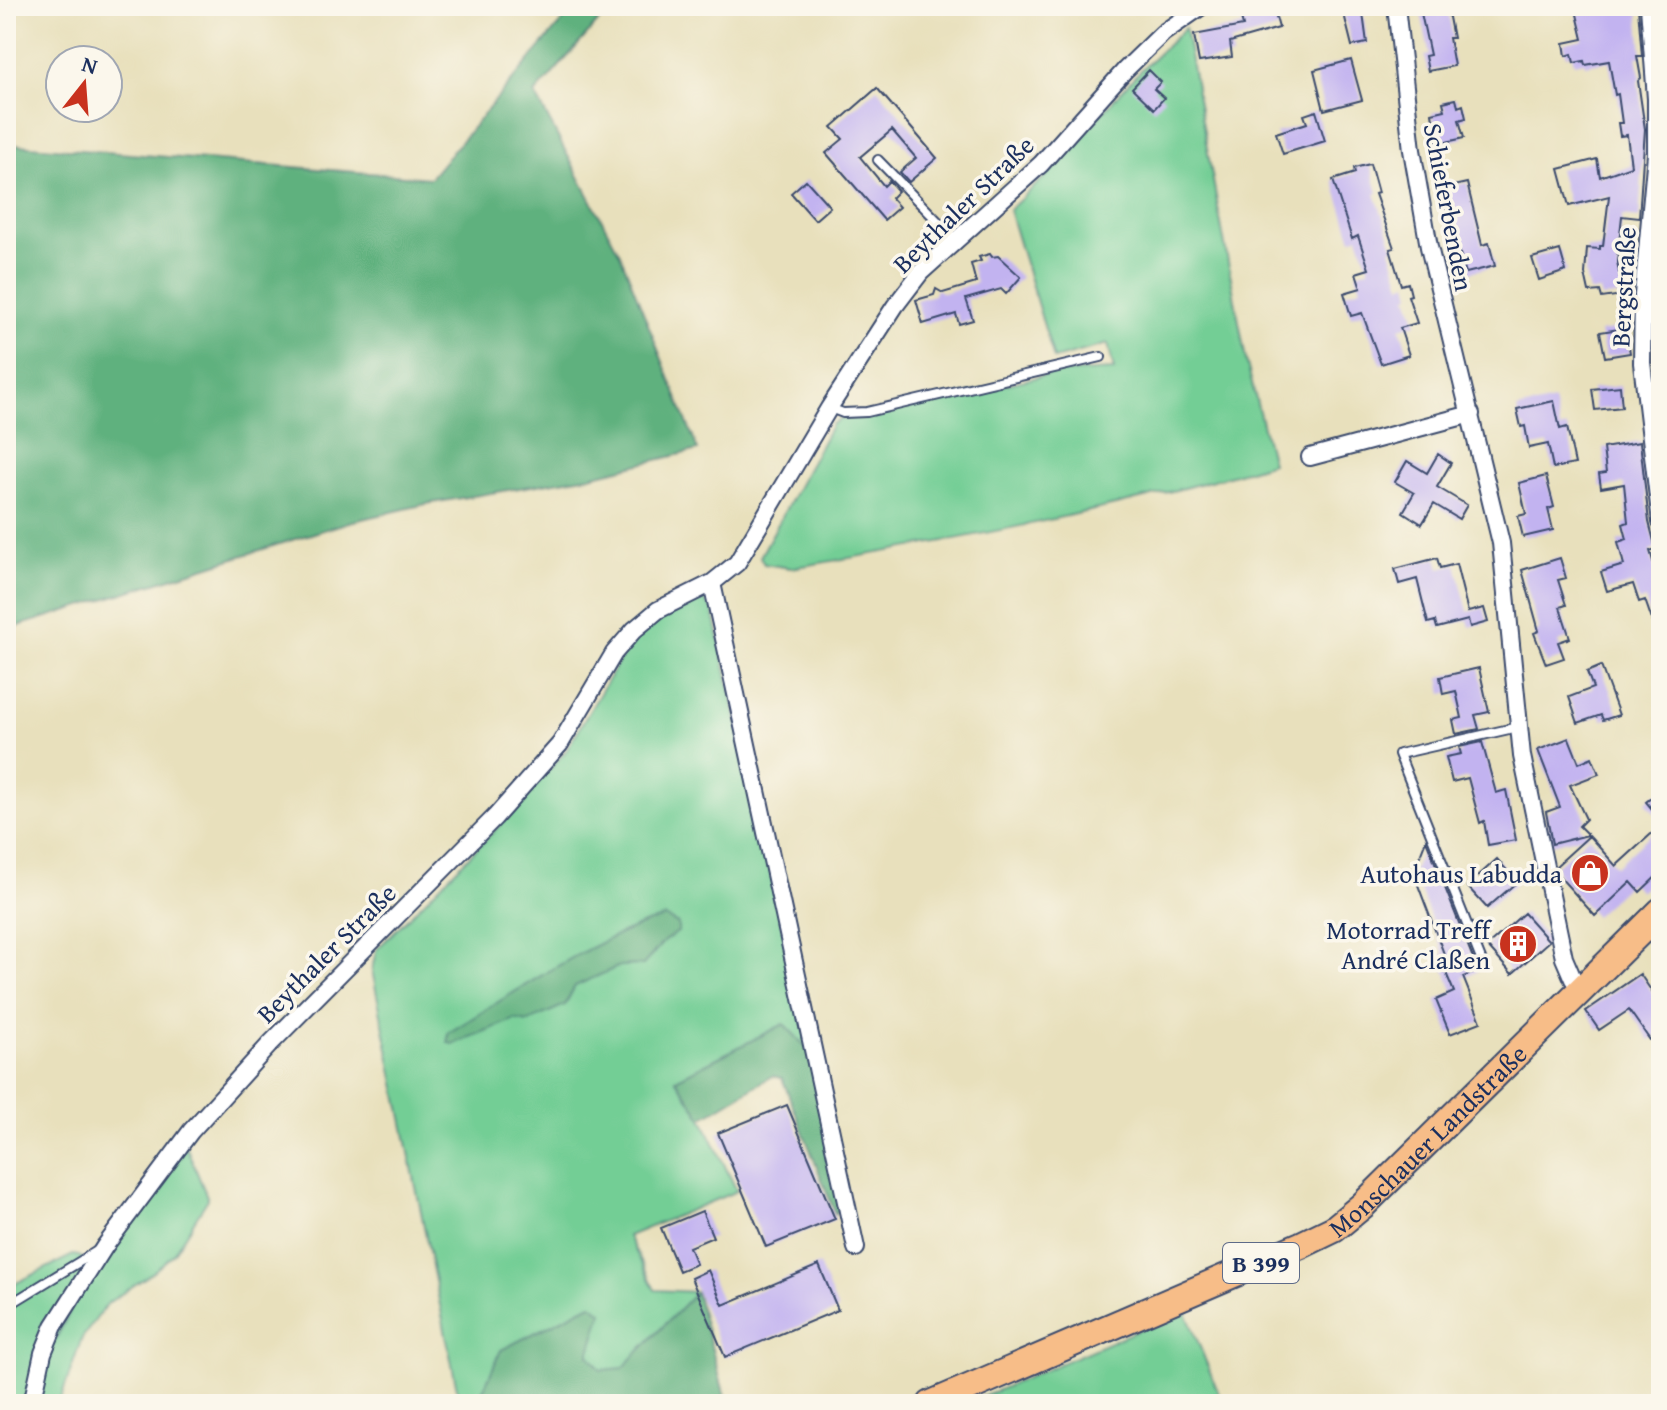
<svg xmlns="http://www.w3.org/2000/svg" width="1667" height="1410" viewBox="0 0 1667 1410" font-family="'Gentium Book Plus',serif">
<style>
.green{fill:#73ce95;stroke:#477e7a;stroke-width:2}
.forest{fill:#5eb17e;stroke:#3c706e;stroke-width:2}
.building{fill:#c2b3f0}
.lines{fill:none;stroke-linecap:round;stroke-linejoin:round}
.service-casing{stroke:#3a4a6c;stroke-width:12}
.minor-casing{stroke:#3a4a6c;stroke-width:20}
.primary-casing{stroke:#3a4a6c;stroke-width:30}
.service{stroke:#fff;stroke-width:8}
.minor{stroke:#fff;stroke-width:16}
.primary{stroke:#f7bd88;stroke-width:26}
.labels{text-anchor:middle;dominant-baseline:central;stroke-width:7;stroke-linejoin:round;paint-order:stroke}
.shield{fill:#fbf7ec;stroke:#5e6b89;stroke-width:2}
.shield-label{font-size:24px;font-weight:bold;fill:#1b2f5e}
.street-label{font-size:26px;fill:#1b2f5e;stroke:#fbf7ec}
.poi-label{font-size:26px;fill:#1b2f5e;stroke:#fbf7ec;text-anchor:end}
</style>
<rect width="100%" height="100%" fill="#fbf7ec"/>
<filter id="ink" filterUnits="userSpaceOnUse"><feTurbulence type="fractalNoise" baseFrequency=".0125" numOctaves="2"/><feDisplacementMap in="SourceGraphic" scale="16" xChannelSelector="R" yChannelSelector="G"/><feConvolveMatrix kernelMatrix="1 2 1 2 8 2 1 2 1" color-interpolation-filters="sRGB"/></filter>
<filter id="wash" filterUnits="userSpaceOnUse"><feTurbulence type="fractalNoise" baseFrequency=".006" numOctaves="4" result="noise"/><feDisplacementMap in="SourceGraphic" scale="32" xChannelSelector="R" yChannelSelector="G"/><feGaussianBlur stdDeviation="1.8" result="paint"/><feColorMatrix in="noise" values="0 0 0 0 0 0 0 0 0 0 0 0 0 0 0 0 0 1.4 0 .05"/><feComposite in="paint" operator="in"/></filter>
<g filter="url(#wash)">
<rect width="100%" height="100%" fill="#e8e0bc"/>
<path class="green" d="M1185,28L1246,360L1272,463C1115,511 952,541 791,568L764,564L760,557L832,424L841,419L867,417L1055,373L1114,370L1108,344L1054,359L1009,210L1049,173L1134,77Z
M704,599L713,610L809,1050L676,1080L702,1118L737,1191L628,1236L655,1290L696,1292L727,1404H460L372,970L376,950L501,824L566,751L620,659L639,636L662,617L692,602Z
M186,1146L208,1199L173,1254L152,1273L108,1303L82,1338L59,1404H36L48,1355L79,1293Z
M73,1255C82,1256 85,1258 86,1267L27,1404H6V1288Z
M1185,1310L1223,1404H966Z"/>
<path class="forest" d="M575,6H612L535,94L620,254L698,450L590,476L426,504L349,522L6,630V144L430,178Z
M665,917L678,924V932L664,941L643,965L620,966L575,986L565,1005L527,1022L515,1019L453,1044L448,1043V1033C518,991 587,941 665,917Z
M784,1024L809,1050L843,1209L835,1213L782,1078L772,1076L702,1118L676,1079Z
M696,1292L727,1404H477L501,1350L591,1304L602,1312L589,1355L601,1370L623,1368Z"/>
<g id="blocks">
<path class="building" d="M1253,6H1273L1279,28L1230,42L1232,57L1199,62L1194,35L1243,26L1239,10Z
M1342,6H1362L1367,43L1352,46Z
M1575,6H1602L1603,10L1638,8L1642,56H1637L1641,78L1638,81L1645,129L1639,218L1622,216L1617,261L1623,295L1602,298L1600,291L1589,292L1585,274L1587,248L1600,249V246H1603L1609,196L1569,206L1559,169L1597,159L1600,177L1631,166L1627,135L1620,136L1618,123H1622L1618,94L1615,95L1609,61L1585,65L1584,61L1574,63L1572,54L1566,56L1564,43L1583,39Z
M1447,7L1453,38H1449L1454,66L1428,71L1425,56L1430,55L1421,13Z
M1351,60L1362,100L1324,110L1314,70Z
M1149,70L1161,82L1154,89L1164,98L1154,109L1132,88Z
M877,88L937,158L909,182L900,172L916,158L892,130L860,157L884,186L889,181L898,191L891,198L899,207L884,220L826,153L843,139L832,127Z
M1456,99L1458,107L1463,105L1466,118L1459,120L1464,138L1437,144L1432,113L1445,110L1443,102Z
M1316,111L1325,141L1283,154L1276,133L1307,123L1304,115Z
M1370,164L1378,193L1375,194L1394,248L1390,249L1401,285L1408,283L1411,295L1408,296L1417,323L1400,328L1409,355L1381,364L1362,313L1351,316L1344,293L1361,288L1356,273L1369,269L1358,236L1352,239L1333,180L1355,173L1354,168Z
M806,180L830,207L815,220L791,193Z
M1467,183L1482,245L1489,243L1495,266L1466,273L1440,189Z
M1560,250L1566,271L1539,280L1532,258Z
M990,254L992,257L998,256L1021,277L1006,294L1001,289L966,299L973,320L959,324L956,314L923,324L916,300L934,295L936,289L943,293L976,283L971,264L981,261L979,257Z
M1626,328L1630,353L1605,357L1600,332Z
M1620,386L1622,407L1595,410L1592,389Z
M1554,401L1560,429L1567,427L1575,464L1553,468L1548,444L1529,448L1525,426L1521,427L1517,409Z
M1640,442L1649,522L1656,549L1650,551L1658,578L1661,577V640H1659L1645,600L1639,602L1633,584L1607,591L1601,572L1624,565L1618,542L1627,539L1623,524L1628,522L1624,484L1601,488L1599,474L1606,473L1603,448Z
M1438,454L1451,463L1437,487L1467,505L1459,519L1434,504L1422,524L1403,512L1414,493L1395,482L1407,461L1427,473Z
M1546,476L1554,507L1548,509L1553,530L1523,537L1518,516L1526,514L1519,483Z
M1437,558L1440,568L1456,564L1468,612L1484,608L1488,622L1470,627L1468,620L1437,628L1435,621L1428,623L1417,579L1399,584L1395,569Z
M1560,558L1566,578L1558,580L1566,605L1560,607L1570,638L1558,642L1564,658L1546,664L1534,633L1539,631L1522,570Z
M1601,666L1619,715L1603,720L1601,715L1578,723L1569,697L1593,688L1587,672Z
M1479,668L1489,712L1475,715L1479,729L1456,734L1453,720L1462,718L1456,691L1443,694L1440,677Z
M1569,738L1579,763L1592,757L1599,774L1570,785L1586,819L1579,826L1588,835L1552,844L1546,812L1560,807L1538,750Z
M1482,742L1496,793L1506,790L1516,840L1488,845L1484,821L1480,823L1468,778L1452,782L1446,757L1461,754L1459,747Z
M1661,790V820L1646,802Z
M1661,825V872L1640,892L1631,882L1595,916L1558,875L1556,866L1589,836L1616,866Z
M1426,840L1478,971L1463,977L1481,1022L1450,1034L1436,1000L1454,992L1439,956L1444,954L1412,869L1415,868Z
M1497,859L1517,882L1487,908L1467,886Z
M1524,913L1549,941L1512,974L1487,946Z
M1640,974L1661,1005V1032L1650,1040L1629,1010L1599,1030L1586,1011Z
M787,1105L835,1219L766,1247L718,1133Z
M702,1211L713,1237L689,1247L696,1264L679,1271L661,1228Z
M819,1265L838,1310L725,1357L691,1278L708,1270L723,1305Z"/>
</g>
</g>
<g filter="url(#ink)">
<use href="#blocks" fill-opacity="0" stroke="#3a4a6c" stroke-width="2"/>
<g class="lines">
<g class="service-casing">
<path id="service" d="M878,160L955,239
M830,408L843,413L867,412L1101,357
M1484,967L1399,754L1518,727
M12,1303L97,1251"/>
</g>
<g class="minor-casing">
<path id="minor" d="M1396,6L1412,150L1429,247L1501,543L1522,756L1564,958L1573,979L1580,989
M1649,6L1656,99V154L1643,295L1642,363L1661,522
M1310,457L1471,414
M712,583L856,1248
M32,1404L43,1353L54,1326L105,1246L191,1131L271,1043L495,817L560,744L614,653L634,630L658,610L712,583L737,563L829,408L895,306L921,272L1041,164L1125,70L1163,33L1202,6"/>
</g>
<g class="primary-casing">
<g id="primary">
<path id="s1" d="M931,1404L1301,1245L1334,1229L1363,1205L1661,911"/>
</g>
</g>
<use href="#service" class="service"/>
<use href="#minor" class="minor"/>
<use href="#primary" class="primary"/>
</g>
</g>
<defs>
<g id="shop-disc" transform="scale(2)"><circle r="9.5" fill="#c8321e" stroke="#fbf7ec"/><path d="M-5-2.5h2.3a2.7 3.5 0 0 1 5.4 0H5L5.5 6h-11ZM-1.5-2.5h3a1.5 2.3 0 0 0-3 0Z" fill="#fff"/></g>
<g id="building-disc" transform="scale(2)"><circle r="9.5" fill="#c8321e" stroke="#fbf7ec"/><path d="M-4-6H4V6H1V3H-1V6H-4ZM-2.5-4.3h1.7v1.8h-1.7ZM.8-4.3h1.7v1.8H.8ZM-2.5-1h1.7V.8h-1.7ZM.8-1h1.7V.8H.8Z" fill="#fff"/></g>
</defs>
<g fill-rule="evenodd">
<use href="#shop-disc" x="1590" y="873"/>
<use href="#building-disc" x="1518" y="944"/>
</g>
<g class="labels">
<rect class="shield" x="1223" y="1243" width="76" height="40" rx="6"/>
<g class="shield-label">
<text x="1261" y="1263">B 399</text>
</g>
<g class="street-label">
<text transform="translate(963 204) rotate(-44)">Beythaler Straße</text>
<text transform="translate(1449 207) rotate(79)">Schieferbenden</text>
<text transform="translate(1623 287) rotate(-87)">Bergstraße</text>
<text transform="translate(326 953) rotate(-45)">Beythaler Straße</text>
<text stroke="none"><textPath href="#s1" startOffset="568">Monschauer Landstraße</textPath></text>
</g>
<g class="poi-label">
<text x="1562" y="873">Autohaus Labudda</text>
<text x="1490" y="929">Motorrad Treff<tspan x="1490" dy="30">André Claßen</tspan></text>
</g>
</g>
<rect width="1667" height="1410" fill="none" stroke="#fbf7ec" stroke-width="32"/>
<g transform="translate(84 84) rotate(17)"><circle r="38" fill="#fbf7ec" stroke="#a1a7b3" stroke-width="2"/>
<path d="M0-6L14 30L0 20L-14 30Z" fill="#c8321e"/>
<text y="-12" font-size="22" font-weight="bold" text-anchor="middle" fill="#1b2f5e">N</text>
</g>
</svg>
